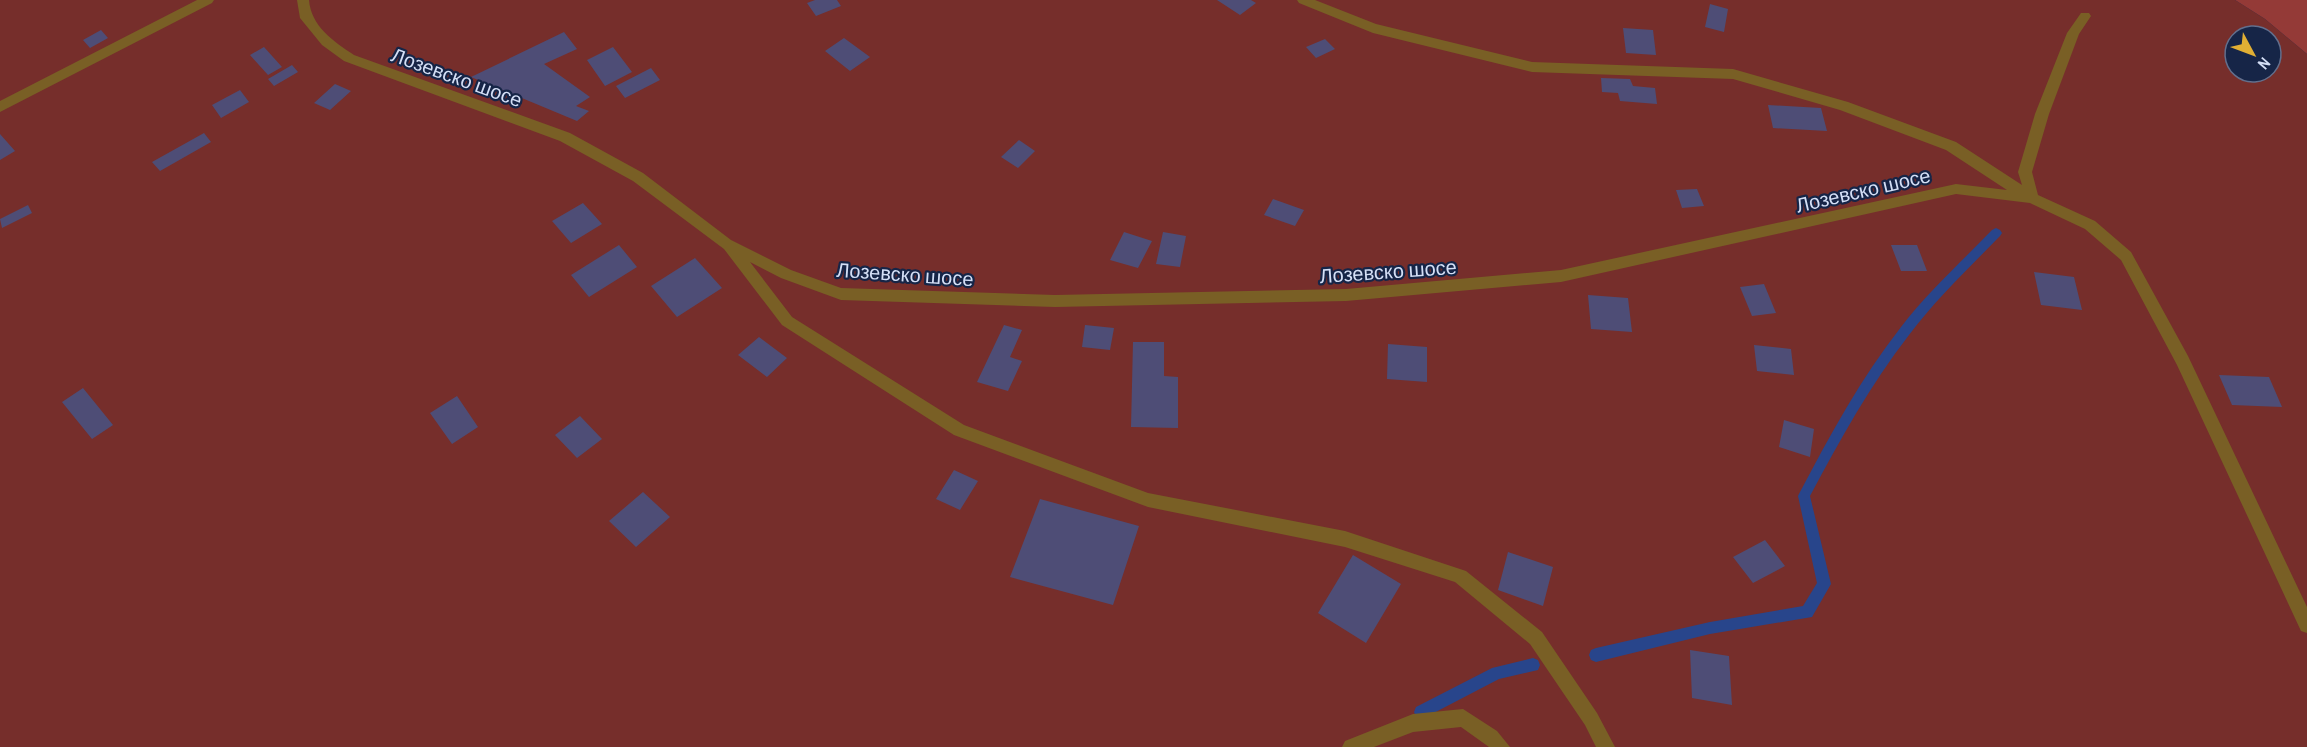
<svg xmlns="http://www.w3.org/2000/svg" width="2307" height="747" viewBox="0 0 2307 747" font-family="'Archivo Narrow',sans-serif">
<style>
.green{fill:#762e2b;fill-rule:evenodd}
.forest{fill:#943a37}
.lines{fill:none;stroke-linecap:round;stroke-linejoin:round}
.stream{fill:#28458b;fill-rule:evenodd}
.building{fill:#4e4d76}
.minor{fill:#795f25;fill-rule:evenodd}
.labels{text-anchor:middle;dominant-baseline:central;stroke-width:4.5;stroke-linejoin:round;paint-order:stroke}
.street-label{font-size:20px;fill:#d4dff6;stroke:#162547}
</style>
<rect width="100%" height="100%" fill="#162547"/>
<path class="green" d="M0,0H2235L2265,19L2307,54V747H0ZM2235,36H2271V72H2235Z"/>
<path class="forest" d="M2235,0H2307V54L2265,19Z"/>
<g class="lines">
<path class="stream" d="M1996,228L2000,230L2002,233L2000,236C1969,268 1936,299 1909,335C1870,385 1840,440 1810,496L1831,584L1812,617L1710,634L1596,662L1591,660L1589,655L1591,650L1596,648L1710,622L1803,606L1817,583L1798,496L1800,492C1830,435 1861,378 1901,327C1928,292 1961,262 1992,230Z
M1533,658L1538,660L1540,665L1538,670L1499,679L1426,717L1421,719L1416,717L1414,712L1416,707L1492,668Z"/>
</g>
<path class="building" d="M815,0H837L841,6L816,16L807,3Z
M1217,0H1251L1256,3L1240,15Z
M1710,4L1728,9L1724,32L1705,27Z
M1623,28L1653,30L1656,55L1626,53Z
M101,30L108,38L90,48L83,40Z
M564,32L577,49L544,64L590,97L576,106L589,111L577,121L471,77Z
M844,38L870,57L850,71L825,51Z
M1325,39L1335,49L1316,58L1306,47Z
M264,47L282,67L268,75L250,55Z
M613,47L632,72L605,86L587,60Z
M292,65L298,72L274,86L268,79Z
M651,68L660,80L625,98L616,86Z
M1601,78L1630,79L1633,86L1655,88L1657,104L1620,101L1618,93L1602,92Z
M335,84L351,91L330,110L314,103Z
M240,90L249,102L221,118L212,105Z
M1768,105L1821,108L1827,131L1773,128Z
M204,133L211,142L160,171L152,162Z
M0,134L15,151L0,160Z
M1019,140L1035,151L1018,168L1001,157Z
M1697,189L1704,206L1682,208L1676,190Z
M1273,199L1304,210L1295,226L1264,215Z
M583,203L602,224L571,243L552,221Z
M28,205L32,213L2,228L0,219Z
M1124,232L1152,241L1138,268L1110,260Z
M1163,232L1186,236L1180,267L1156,264Z
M619,245L637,267L589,297L571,275Z
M1891,245H1917L1927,271H1901Z
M695,258L722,288L677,317L651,286Z
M2034,272L2074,277L2082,310L2041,305Z
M1764,284L1776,313L1752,316L1740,287Z
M1588,295L1628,298L1632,332L1591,329Z
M1004,325L1022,330L1010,357L1022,361L1008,391L977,382Z
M1085,325L1114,328L1110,350L1082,347Z
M759,337L787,358L767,377L738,355Z
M1133,342H1164V376L1178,377V428L1131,427Z
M1388,344L1427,347V382L1387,379Z
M1754,345L1791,349L1794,375L1757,371Z
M2219,375L2269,377L2282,407L2232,405Z
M83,388L113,425L92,439L62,402Z
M457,396L478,427L452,444L430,413Z
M580,416L602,439L577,458L555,435Z
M1784,420L1814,429L1810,457L1779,447Z
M954,470L978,481L960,510L936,499Z
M643,492L670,517L636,547L609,521Z
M1040,499L1139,526L1113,605L1010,577Z
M1765,540L1785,566L1753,583L1733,557Z
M1508,552L1553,567L1543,606L1498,590Z
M1353,555L1401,584L1366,643L1318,613Z
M1690,650L1729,656L1732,705L1692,698Z"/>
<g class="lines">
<path class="minor" d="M197,0H214L212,3L0,112V101Z
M297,0H309C311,26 333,41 354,55L570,133L643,173L731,240L791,270L841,288L1055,295L1346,289L1561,270L1956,184L2007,190L1946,150L1840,110L1733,79L1532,72L1373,33L1299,3L1297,0H1315L1376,24L1532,62L1733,69L1848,102L1956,142L2022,185L2018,172L2035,114L2067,33L2081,13H2089L2091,16L2079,34L2049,114L2032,172L2038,195L2095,221L2131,252L2188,356L2307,607V633L2301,631L2177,365L2121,260L2085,229L2030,203L1956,194L1561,282L1346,301L1055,307L841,300L781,278L750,262L792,317L964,425L1148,493L1345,531L1466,571L1542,632L1597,713L1615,747H1596L1585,725L1530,644L1455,582L1345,547L1148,507L954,435L782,325L724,249L633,181L560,141L344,61L322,45L300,18Z
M1463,709L1497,731L1510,747H1489L1461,727L1413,732L1374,747H1342L1345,741L1413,714Z"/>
</g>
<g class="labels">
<g class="street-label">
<text transform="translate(457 77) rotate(20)">Лозевско шосе</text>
<text transform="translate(1863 190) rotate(-13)">Лозевско шосе</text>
<text transform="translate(1388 271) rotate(-4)">Лозевско шосе</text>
<text transform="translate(905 274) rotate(4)">Лозевско шосе</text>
</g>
</g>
<g transform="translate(2253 54) rotate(131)"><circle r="28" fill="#162547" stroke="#626f8d" stroke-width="1.5"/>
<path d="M0-4.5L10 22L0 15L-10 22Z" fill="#e1af34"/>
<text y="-9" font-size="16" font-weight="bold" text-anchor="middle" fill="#d4dff6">N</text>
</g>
</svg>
